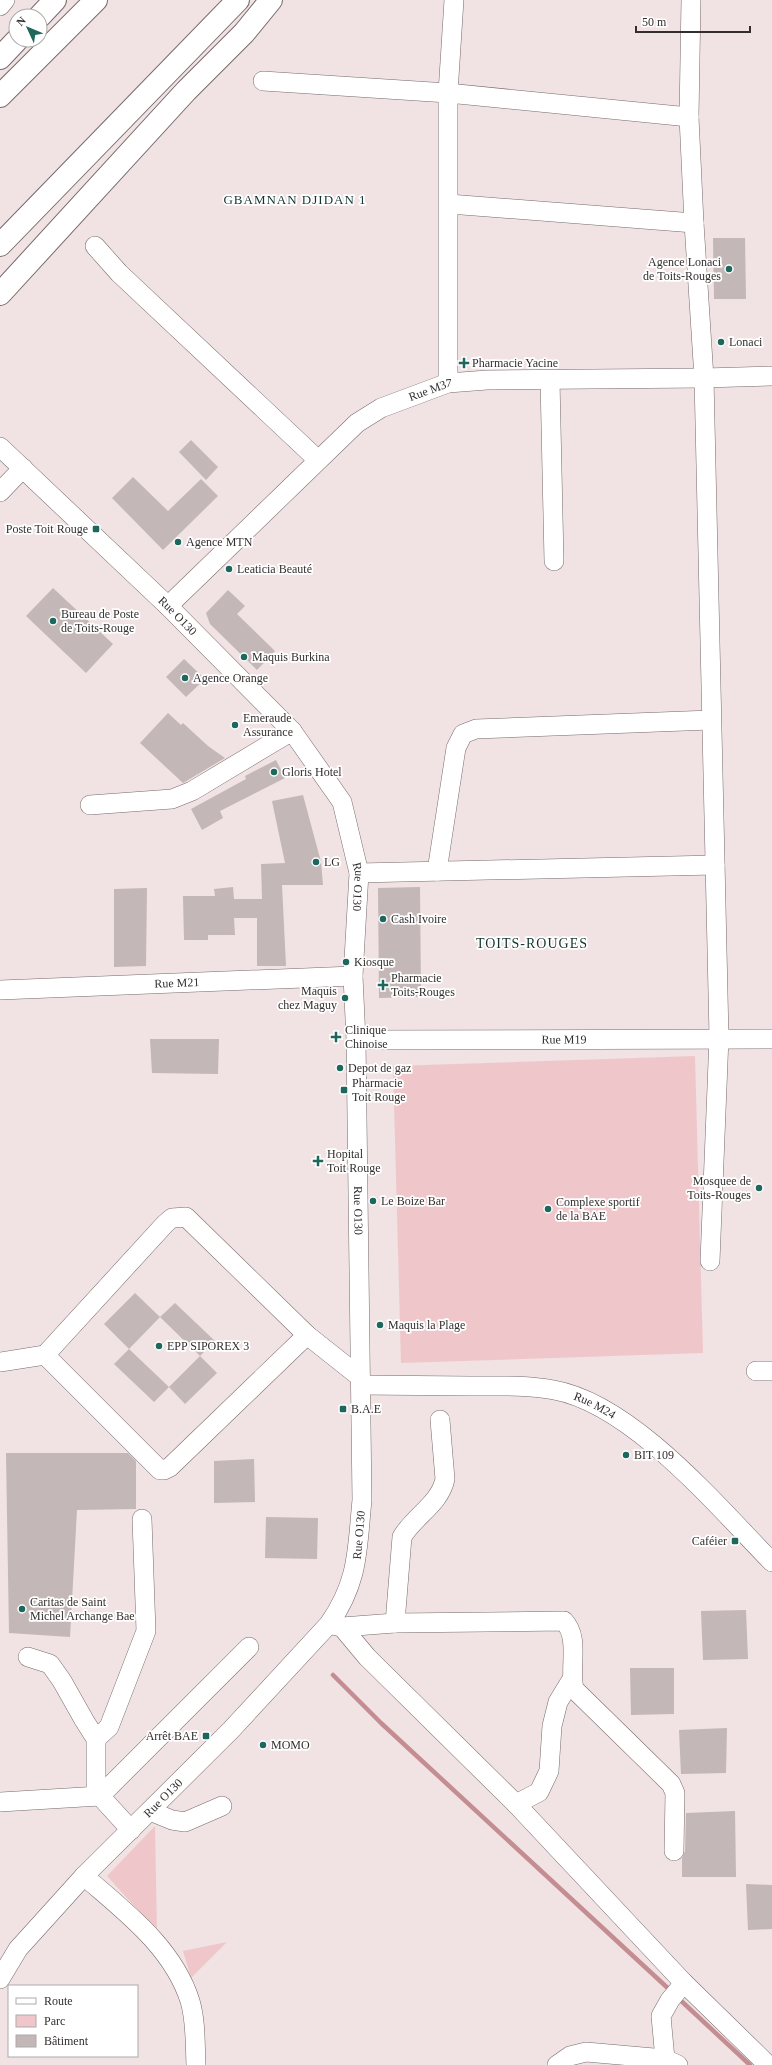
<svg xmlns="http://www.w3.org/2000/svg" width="772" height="2065" viewBox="0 0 772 2065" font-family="Georgia,serif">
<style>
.green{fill:#efc7ca}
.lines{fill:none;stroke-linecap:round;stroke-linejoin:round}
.stream{stroke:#c48d92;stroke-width:4.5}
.building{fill:#c4b7b7}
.minor-casing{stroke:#766a6b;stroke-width:20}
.highway-casing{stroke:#766a6b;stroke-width:24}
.minor{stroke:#fff;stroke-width:19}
.highway{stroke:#fff;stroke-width:22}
.poi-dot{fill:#1d675d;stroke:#fff;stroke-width:1.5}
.labels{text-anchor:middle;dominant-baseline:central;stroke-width:3.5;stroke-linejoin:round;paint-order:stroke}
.poi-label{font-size:12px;fill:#332e2e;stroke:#fff;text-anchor:start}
.street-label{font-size:12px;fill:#332e2e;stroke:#fff}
.neighbourhood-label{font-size:13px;letter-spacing:1px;fill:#12342f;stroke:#fff}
.quarter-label{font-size:14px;letter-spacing:1px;fill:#12342f;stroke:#fff}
</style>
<rect width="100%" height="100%" fill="#f1e2e3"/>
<path class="green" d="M695,1056L703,1353L401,1363L393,1066Z
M155,1826L157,1931L107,1876Z
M227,1942L191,1978L183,1951Z"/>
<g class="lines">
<path class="stream" d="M333,1675L381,1723L672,1992
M677,1997L750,2065"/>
</g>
<path class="building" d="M713,238H745L746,299H714Z
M191,440L218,467L206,480L179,452Z
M133,477L168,511L201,479L218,496L163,550L112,498Z
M53,588L113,644L86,673L26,616Z
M228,590L245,606L237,614L275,651L257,670L210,624L206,613Z
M184,659L205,679L186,697L166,677Z
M168,713L181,725L183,723L208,746L225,758L183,783L140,743Z
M276,760L285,778L220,811L223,818L202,830L191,809L246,779L245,776Z
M303,795L321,862L323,885H282L286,966H257V918H234L235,935H208V940H184L183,896H215L214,889L233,887L234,899H262L261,864L285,863L272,801Z
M420,887L421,997L379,998L378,888Z
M147,888L146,966L114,967V889Z
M150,1039H219L218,1074L152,1073Z
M135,1293L160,1317L129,1349L104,1324Z
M175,1303L215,1341L200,1356L160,1317Z
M129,1349L169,1387L154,1402L114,1364Z
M200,1356L217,1373L185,1404L169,1387Z
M6,1453H128L136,1461V1509L77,1510L70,1637L9,1633Z
M254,1459L255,1502L214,1503V1461Z
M266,1517L318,1518L317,1559L265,1558Z
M746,1610L748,1659L703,1660L701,1611Z
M630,1668H674V1714L631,1715Z
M727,1728L726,1773L681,1774L679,1730Z
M735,1811L736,1877H682V1858L685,1851L686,1813Z
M746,1884L772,1885V1929L748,1930Z"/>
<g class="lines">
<g class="minor-casing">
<g id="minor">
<path d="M691,0L689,117L694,223L704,378L719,1037L710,1261"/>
<path d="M0,6L5,0"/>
<path d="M263,81L448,93L689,117"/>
<path d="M449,204L694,223"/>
<path d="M95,246L119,273L318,460"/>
<path d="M550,380L554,561"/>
<path d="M448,383V93L454,0"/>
<path id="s1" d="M0,447L168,606L292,731L342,802L359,873L353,976L356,1040L362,1500C357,1550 359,1581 329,1624L231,1730L84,1876L18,1949L0,1979"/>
<path d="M0,492L23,468"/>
<path id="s2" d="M168,606L357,423L381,408L448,383L487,380L704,378L772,376"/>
<path d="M90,805L172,799L192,791L292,731"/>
<path d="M437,871L456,748L463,734L476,729L711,720"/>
<path d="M359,873L715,865"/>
<path id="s3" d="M0,990L353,976"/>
<path id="s4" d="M356,1040L772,1039"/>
<path d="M186,1217L307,1335L170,1467L164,1470H160L45,1355L165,1224L172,1218Z"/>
<path d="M307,1335L360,1377"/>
<path d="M0,1362L45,1355"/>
<path d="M756,1371H772"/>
<path id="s5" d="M361,1385C397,1385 433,1386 470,1386C498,1386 526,1385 554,1390C632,1404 717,1506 772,1562"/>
<path d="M395,1623L402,1537C414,1516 440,1504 445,1479L440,1420"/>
<path d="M332,1625L342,1627L395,1623L564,1621C580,1638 569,1667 574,1689L671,1784L675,1793L674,1851"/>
<path d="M342,1627L367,1657L516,1804L684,1983L768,2065"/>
<path d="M28,1657L50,1664L62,1681L84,1720L96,1739V1786L100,1796L131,1830"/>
<path d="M96,1739L109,1727L146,1631L142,1519"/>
<path d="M0,1802L100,1796L249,1647"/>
<path d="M516,1804L539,1792L549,1771L552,1726L558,1702L572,1679"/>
<path d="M150,1811L172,1820L185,1822L222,1806"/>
<path d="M84,1876C124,1911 173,1947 190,2001C196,2021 195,2044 196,2065"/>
<path d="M665,2059L661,2016L670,2000L684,1983"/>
<path d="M557,2065L570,2056L586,2052L665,2059L678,2065"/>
</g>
</g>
<g class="highway-casing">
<path id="highway" d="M40,16L55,0
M0,58L17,40
M0,96L96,0
M0,245L238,0
M0,294L186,91L244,33L271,0"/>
</g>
<use href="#minor" class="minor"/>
<use href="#highway" class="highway"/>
</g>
<g class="poi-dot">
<circle cx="729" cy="269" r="4"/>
<circle cx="721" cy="342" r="4"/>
<path d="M462 357h4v4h4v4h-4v4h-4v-4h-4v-4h4z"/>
<rect x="92" y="525" width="8" height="8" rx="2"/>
<circle cx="178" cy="542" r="4"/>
<circle cx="229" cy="569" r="4"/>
<circle cx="53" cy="621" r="4"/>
<circle cx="244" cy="657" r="4"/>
<circle cx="185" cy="678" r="4"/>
<circle cx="235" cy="725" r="4"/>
<circle cx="274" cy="772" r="4"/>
<circle cx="316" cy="862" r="4"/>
<circle cx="383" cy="919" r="4"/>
<circle cx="346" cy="962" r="4"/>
<path d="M381 979h4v4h4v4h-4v4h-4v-4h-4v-4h4z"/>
<circle cx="345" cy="998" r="4"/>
<path d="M334 1031h4v4h4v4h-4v4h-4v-4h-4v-4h4z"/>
<circle cx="340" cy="1068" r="4"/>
<rect x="340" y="1086" width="8" height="8" rx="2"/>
<path d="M316 1155h4v4h4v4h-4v4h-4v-4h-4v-4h4z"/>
<circle cx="759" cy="1188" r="4"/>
<circle cx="373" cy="1201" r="4"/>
<circle cx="548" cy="1209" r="4"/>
<circle cx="380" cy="1325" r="4"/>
<circle cx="159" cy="1346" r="4"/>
<rect x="339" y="1405" width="8" height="8" rx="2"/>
<circle cx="626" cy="1455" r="4"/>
<rect x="731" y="1537" width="8" height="8" rx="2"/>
<circle cx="22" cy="1609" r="4"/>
<rect x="202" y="1732" width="8" height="8" rx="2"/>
<circle cx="263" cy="1745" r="4"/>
</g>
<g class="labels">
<g class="poi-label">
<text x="721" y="262" text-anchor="end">Agence Lonaci<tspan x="721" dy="14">de Toits-Rouges</tspan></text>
<text x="729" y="342">Lonaci</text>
<text x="472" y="363">Pharmacie Yacine</text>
<text x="88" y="529" text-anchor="end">Poste Toit Rouge</text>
<text x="186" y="542">Agence MTN</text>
<text x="237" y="569">Leaticia Beauté</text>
<text x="61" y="614">Bureau de Poste<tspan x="61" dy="14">de Toits-Rouge</tspan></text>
<text x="252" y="657">Maquis Burkina</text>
<text x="193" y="678">Agence Orange</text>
<text x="243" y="718">Emeraude<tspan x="243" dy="14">Assurance</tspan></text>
<text x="282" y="772">Gloris Hotel</text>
<text x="324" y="862">LG</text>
<text x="391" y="919">Cash Ivoire</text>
<text x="354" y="962">Kiosque</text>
<text x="391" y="978">Pharmacie<tspan x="391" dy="14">Toits-Rouges</tspan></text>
<text x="337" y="991" text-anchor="end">Maquis<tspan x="337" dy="14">chez Maguy</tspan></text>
<text x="345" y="1030">Clinique<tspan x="345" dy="14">Chinoise</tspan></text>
<text x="348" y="1068">Depot de gaz</text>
<text x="352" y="1083">Pharmacie<tspan x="352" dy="14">Toit Rouge</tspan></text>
<text x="327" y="1154">Hopital<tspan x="327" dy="14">Toit Rouge</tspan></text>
<text x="751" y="1181" text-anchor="end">Mosquee de<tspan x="751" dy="14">Toits-Rouges</tspan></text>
<text x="381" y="1201">Le Boize Bar</text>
<text x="556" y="1202">Complexe sportif<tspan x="556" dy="14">de la BAE</tspan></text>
<text x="388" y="1325">Maquis la Plage</text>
<text x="167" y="1346">EPP SIPOREX 3</text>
<text x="351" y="1409">B.A.E</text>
<text x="634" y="1455">BIT 109</text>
<text x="727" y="1541" text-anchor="end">Caféier</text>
<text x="30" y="1602">Caritas de Saint<tspan x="30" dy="14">Michel Archange Bae</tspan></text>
<text x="198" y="1736" text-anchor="end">Arrêt BAE</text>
<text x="271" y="1745">MOMO</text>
</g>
<g class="street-label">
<text stroke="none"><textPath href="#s2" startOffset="344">Rue M37</textPath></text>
<text stroke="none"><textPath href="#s1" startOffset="245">Rue O130</textPath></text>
<text stroke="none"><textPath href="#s1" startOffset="581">Rue O130</textPath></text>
<text stroke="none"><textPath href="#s3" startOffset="177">Rue M21</textPath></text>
<text stroke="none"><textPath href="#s4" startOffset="208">Rue M19</textPath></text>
<text stroke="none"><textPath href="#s1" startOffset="905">Rue O130</textPath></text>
<text stroke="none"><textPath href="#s5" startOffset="237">Rue M24</textPath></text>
<text transform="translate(359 1535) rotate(-85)">Rue O130</text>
<text transform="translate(163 1798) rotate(-45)">Rue O130</text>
</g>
<g class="neighbourhood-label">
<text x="295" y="199">GBAMNAN DJIDAN 1</text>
</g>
<g class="quarter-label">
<text x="532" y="943">TOITS-ROUGES</text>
</g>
</g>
<rect x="8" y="1985" width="130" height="72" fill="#ffffff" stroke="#adabab"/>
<rect x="16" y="1998" width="20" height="6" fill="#ffffff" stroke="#adabab"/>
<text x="44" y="2005" font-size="12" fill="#332e2e">Route</text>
<rect x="16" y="2015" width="20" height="12" fill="#efc7ca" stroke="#adabab"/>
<text x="44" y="2025" font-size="12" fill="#332e2e">Parc</text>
<rect x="16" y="2035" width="20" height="12" fill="#c4b7b7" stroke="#adabab"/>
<text x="44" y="2045" font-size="12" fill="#332e2e">Bâtiment</text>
<g transform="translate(28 28) rotate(314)"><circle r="19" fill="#ffffff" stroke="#adabab"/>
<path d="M0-3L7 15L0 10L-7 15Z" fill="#1d675d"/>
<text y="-6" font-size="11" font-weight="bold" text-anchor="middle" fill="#332e2e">N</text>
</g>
<path d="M636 26v6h114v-6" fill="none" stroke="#332e2e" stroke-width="2"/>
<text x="642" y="26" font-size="12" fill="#332e2e" stroke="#ffffff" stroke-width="3" paint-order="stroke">50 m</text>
</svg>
